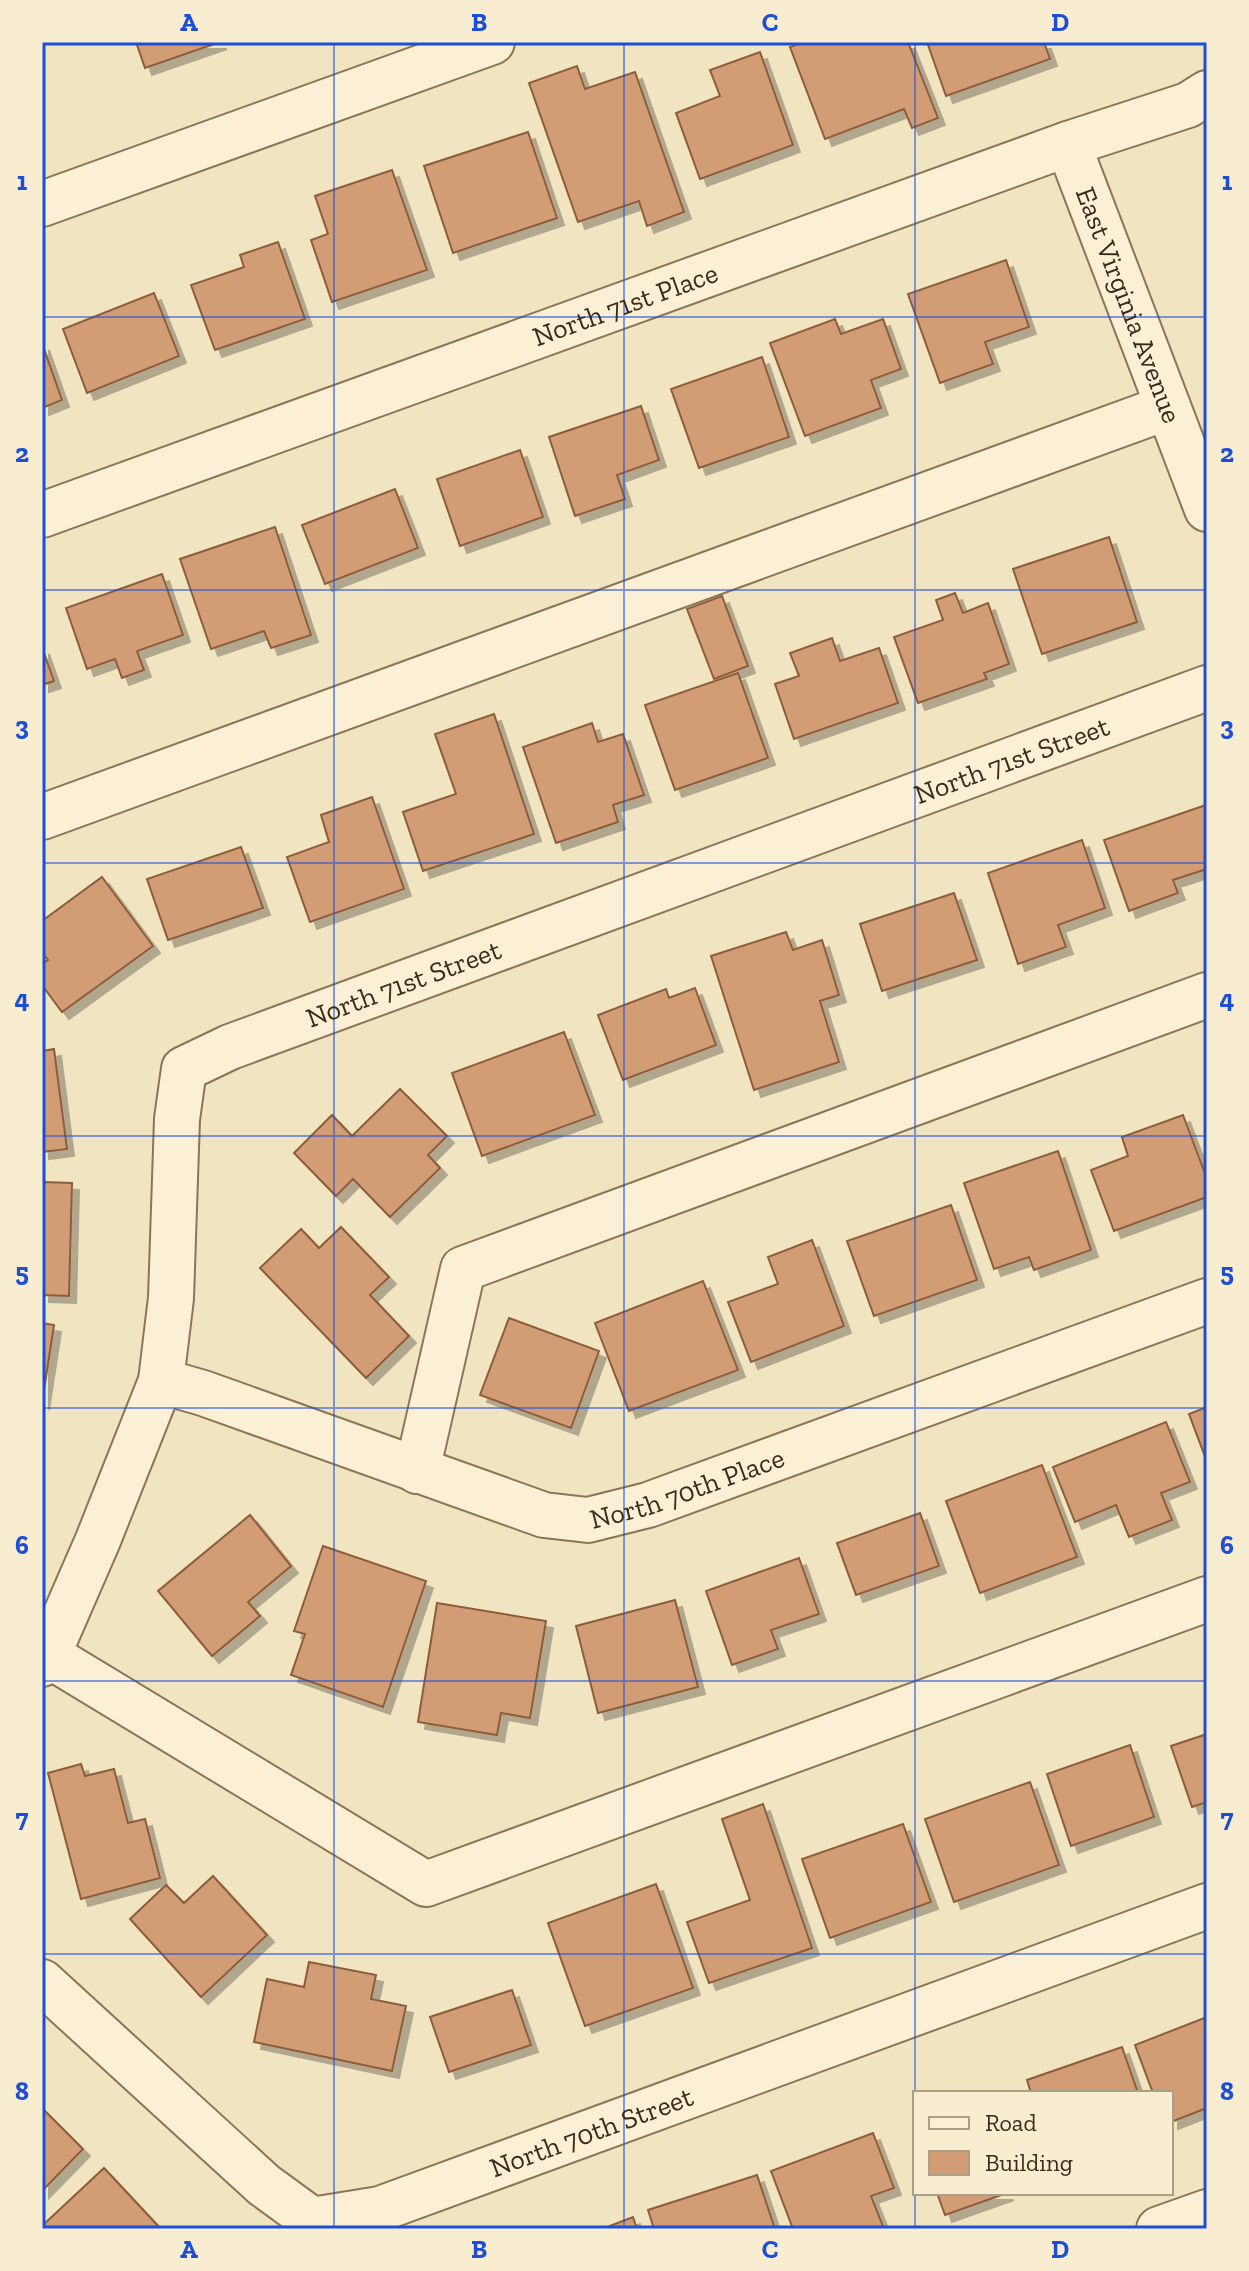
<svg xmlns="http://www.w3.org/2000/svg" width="1249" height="2271" viewBox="0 0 1249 2271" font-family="'Zilla Slab',serif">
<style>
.building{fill:#d29d74;stroke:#8d5d3b;stroke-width:2;filter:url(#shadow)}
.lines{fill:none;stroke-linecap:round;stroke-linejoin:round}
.minor-casing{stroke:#8c7457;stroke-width:48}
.minor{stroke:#fbf0d5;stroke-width:44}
.grid{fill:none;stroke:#1d4ed8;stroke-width:2;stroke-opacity:0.55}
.labels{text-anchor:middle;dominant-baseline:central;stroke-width:6;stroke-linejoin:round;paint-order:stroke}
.street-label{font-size:28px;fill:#3b2b1c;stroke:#f8edd1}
.neatline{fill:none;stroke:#1d4ed8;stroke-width:3}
.grid-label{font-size:26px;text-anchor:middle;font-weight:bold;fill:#1d4ed8}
</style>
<defs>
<filter id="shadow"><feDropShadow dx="7" dy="7" stdDeviation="0" flood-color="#0004"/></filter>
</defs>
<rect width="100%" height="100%" fill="#f1e4c1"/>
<path class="building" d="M136,42H220L145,68Z
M804,42H908L938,118L912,128L904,109L825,139L790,47Z
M927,42H1044L1050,59L946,96Z
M760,52L793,145L700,179L676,113L720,96L710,70Z
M577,66L585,89L635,72L684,212L647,226L639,201L578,222L529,83Z
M528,132L557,218L453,253L424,166Z
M392,170L427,270L332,302L311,240L328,234L315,196Z
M278,242L305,319L215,350L191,285L244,267L240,255Z
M1006,260L1029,327L985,342L993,364L940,383L908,294Z
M154,293L179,356L87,393L63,329Z
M835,319L841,334L883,319L901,369L871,380L881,408L805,436L770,343Z
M42,343L62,400L42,408Z
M762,357L789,437L699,468L671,389Z
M641,406L659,460L617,475L625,499L575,516L549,437Z
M520,450L543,517L460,546L437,479Z
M395,489L418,548L325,584L302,525Z
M275,527L311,635L271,648L264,631L211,649L180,559Z
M1109,537L1137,622L1042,654L1013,569Z
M162,574L183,635L137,651L144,670L122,678L115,659L87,669L66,608Z
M955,593L963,613L988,603L1009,664L984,673L987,679L918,703L894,637L943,620L936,600Z
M722,596L748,666L714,679L687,609Z
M832,638L840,661L879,648L898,703L794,739L775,684L799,676L790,653Z
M42,647L54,681L42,685Z
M738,673L768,758L675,790L645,705Z
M494,714L534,834L423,871L403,812L456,794L435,734Z
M592,723L598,742L623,734L644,795L613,805L618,822L556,843L523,747Z
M372,797L404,889L310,922L287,857L329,842L321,815Z
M1206,805L1207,869L1173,880L1178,893L1129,911L1104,840Z
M1082,840L1105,908L1058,925L1066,947L1018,964L988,873Z
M241,847L263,908L168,940L147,879Z
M102,877L153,946L62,1012L42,985V964L48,960L42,952V921Z
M954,893L977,960L882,991L860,924Z
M786,932L793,950L822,940L839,995L820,1001L839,1062L754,1090L711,956Z
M695,988L716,1045L623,1080L598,1015L666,989L669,998Z
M564,1032L595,1115L482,1156L452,1073Z
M54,1049L67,1149L42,1152V1051Z
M400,1089L447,1136L428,1155L440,1168L390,1217L353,1179L336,1196L294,1153L332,1115L352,1136Z
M1183,1115L1207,1179V1197L1114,1231L1091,1170L1128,1156L1122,1137Z
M1058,1151L1091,1250L1034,1270L1029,1257L994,1269L964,1183Z
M42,1182L72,1183L69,1296L42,1295Z
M951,1205L977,1280L874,1316L847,1241Z
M341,1227L389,1277L370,1295L409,1336L366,1378L260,1268L301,1229L319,1248Z
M812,1240L844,1326L751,1362L728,1302L778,1284L768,1257Z
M703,1281L738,1370L629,1411L595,1323Z
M509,1318L599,1351L571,1428L480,1395Z
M42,1323L54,1325L42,1403Z
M1207,1407V1462L1189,1414Z
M1166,1422L1190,1482L1161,1493L1172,1520L1129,1537L1116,1505L1075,1522L1053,1467Z
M1042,1465L1077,1557L980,1593L946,1501Z
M920,1513L939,1566L856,1595L837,1543Z
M250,1515L291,1566L248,1602L260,1616L212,1656L158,1591Z
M323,1546L426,1581L383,1707L291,1675L305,1634L294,1631Z
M799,1558L819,1614L771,1630L778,1649L732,1665L706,1591Z
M675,1600L698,1687L598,1713L576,1626Z
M437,1603L546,1621L530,1718L501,1713L497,1735L418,1722Z
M1207,1734V1802L1192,1807L1171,1746Z
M1130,1745L1154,1817L1071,1846L1047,1774Z
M81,1764L85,1776L114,1769L128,1823L145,1819L160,1878L81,1899L48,1773Z
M1030,1782L1059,1865L954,1902L925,1819Z
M763,1804L812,1948L709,1983L687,1922L750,1900L722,1819Z
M903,1824L931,1902L830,1938L802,1859Z
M213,1876L267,1935L201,1997L130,1919L166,1885L184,1903Z
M656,1884L693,1988L585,2026L548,1923Z
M309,1962L376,1975L371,1999L406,2006L392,2071L254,2042L267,1979L304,1987Z
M512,1990L531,2045L449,2072L430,2017Z
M1207,2017V2108L1171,2122V2093H1153L1135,2045Z
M1122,2047L1138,2093H1031L1027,2080Z
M42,2108L83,2149L42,2191Z
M873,2133L894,2188L871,2196L884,2229H793L771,2171Z
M104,2168L161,2229H42V2226Z
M757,2175L775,2229H654L648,2210Z
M937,2193H1007L945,2215Z
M633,2217L637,2229H602Z"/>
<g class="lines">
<g class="minor-casing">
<g id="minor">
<path id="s1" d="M1068,144L1207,509"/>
<path d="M42,204L492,42"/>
<path id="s2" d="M42,515L1068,144L1188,105L1207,93"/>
<path d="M42,817L1168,407"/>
<path id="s3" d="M161,1381L203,1393L544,1515L588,1520L648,1505L1207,1301"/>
<path d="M417,1471L463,1269L1207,995"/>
<path d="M48,1655L426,1884L1207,1599"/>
<path id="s4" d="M42,1664L48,1655L98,1540L161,1381L171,1298L177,1119L184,1069L230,1047L1207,688"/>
<path id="s5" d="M42,1982L264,2185L312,2220L380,2209L1207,1906"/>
<path d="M1159,2229L1207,2212"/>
</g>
</g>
<use href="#minor" class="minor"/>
</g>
<path class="grid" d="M334,42V2229M624,42V2229M915,42V2229M42,317H1207M42,590H1207M42,863H1207M42,1136H1207M42,1408H1207M42,1681H1207M42,1954H1207"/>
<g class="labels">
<g class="street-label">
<text stroke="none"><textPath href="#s1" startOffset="172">East Virginia Avenue</textPath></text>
<text stroke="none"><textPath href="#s2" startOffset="620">North 71st Place</textPath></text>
<text stroke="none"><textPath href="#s4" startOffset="1504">North 71st Street</textPath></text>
<text stroke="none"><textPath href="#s4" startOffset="856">North 71st Street</textPath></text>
<text stroke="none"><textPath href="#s3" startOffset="554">North 70th Place</textPath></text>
<text stroke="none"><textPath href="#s5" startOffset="654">North 70th Street</textPath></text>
</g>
</g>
<rect width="1249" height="2271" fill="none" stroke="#f8edd1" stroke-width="88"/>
<rect x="913" y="2091" width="260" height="104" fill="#f8edd1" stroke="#ac9f89" stroke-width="2"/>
<rect x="929" y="2117" width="40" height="12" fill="#fbf0d5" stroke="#ac9f89" stroke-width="2"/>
<text x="985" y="2131" font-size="24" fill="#3b2b1c">Road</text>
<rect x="929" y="2151" width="40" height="24" fill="#d29d74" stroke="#ac9f89" stroke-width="2"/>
<text x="985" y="2171" font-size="24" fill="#3b2b1c">Building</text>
<rect x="44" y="44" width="1161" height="2183" class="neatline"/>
<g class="grid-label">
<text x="189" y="31">A</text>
<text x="479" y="31">B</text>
<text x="770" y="31">C</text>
<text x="1060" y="31">D</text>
<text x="22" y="190">1</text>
<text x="1227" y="190">1</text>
<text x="22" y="462">2</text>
<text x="1227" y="462">2</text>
<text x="22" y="735">3</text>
<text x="1227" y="735">3</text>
<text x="22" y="1008">4</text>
<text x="1227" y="1008">4</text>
<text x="22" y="1281">5</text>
<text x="1227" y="1281">5</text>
<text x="22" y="1554">6</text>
<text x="1227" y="1554">6</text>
<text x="22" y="1827">7</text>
<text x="1227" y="1827">7</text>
<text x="22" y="2100">8</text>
<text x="1227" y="2100">8</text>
<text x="189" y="2258">A</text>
<text x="479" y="2258">B</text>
<text x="770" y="2258">C</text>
<text x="1060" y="2258">D</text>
</g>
</svg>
